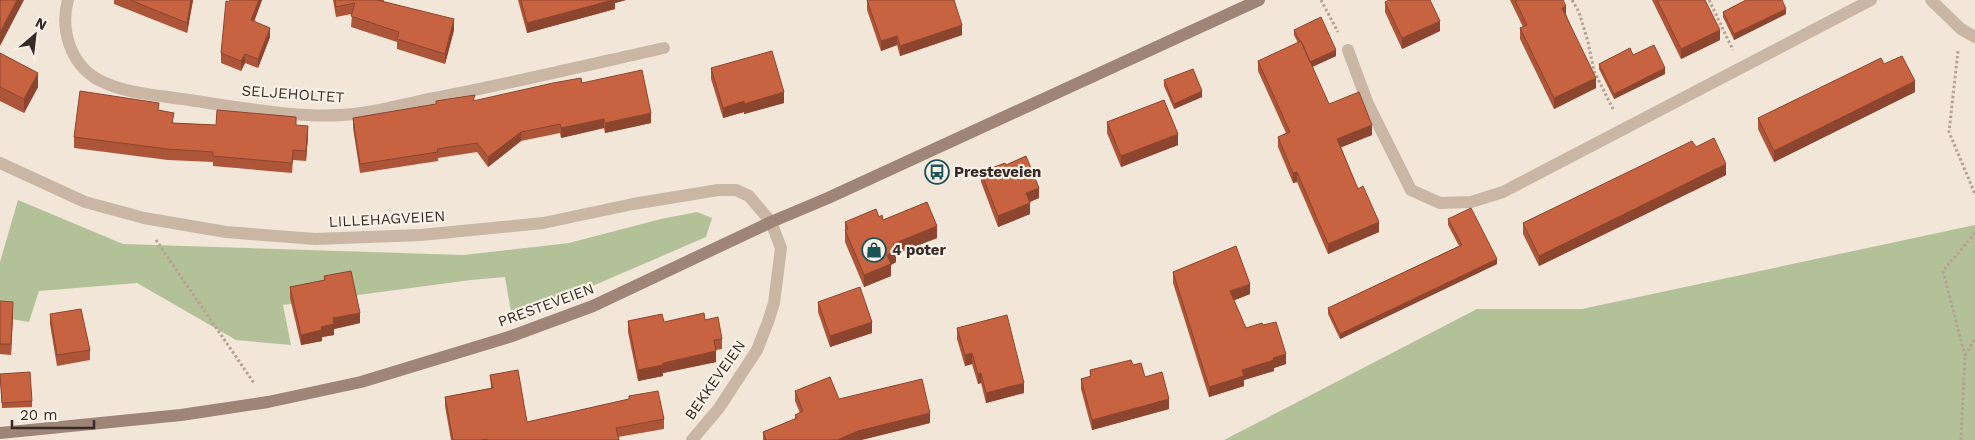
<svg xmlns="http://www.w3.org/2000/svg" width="1975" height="440" viewBox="0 0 1975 440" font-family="'Work Sans',sans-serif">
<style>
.green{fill:#b3c199}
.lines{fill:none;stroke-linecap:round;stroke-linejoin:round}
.path{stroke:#b6a090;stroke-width:3;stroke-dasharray:2.5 2.5;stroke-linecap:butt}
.minor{stroke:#cab6a5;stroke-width:12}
.tertiary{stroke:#cab6a5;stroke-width:12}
.secondary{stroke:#9e8577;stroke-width:12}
.wall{fill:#ac5538}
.shaded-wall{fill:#8c452e}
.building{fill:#c86341;stroke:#8c452e}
.labels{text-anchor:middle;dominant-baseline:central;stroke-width:4.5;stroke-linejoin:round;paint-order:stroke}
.street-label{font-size:15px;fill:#362b27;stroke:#f9f1e6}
.poi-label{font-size:15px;font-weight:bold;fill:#362b27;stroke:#f9f1e6;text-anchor:start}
</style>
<rect width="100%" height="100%" fill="#f2e6d9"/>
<path class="green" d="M18,200L123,244L463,255L569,243L661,219L697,212L712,218L706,237L574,294L512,318L505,277L471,280L283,305L291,345L236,340L137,283L39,291L29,322L0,317V262Z
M1975,225V440H1224L1477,309H1582Z"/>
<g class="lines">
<path class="path" d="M1321,0L1338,32
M1572,0L1579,12L1588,42L1594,71L1614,111
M1709,0L1733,50
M1958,51L1949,132L1975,194
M156,240L254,383
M1965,356L1943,271L1975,233
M1961,440L1965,356L1975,338"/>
<path class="minor" d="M68,0C60,29 70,63 97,79C124,94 158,95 189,100C238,107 304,120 354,114C381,111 408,103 435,98C512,83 588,65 664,48
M1931,0L1961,29L1975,37
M1348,50L1368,104L1411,190L1440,203L1471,202L1503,192L1871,0
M692,440L719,408L757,350L768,322L774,303L781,248L771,222"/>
<path class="tertiary" d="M0,163L85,202L144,218L226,232L315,239L421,235L543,223L633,204L718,190H736L749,196L771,222"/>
<path class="secondary" d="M0,433L181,415L268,402L361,382L509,337L593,306L771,222L828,198L1259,0"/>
</g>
<path class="wall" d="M114,0H193L187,33L114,4Z
M262,0L254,22L270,37L258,68L245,63L241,71L221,63V53L229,2Z
M333,0H384V2L454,30L445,64L397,49V42L351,27L352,14L336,17Z
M518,0H626L615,3V9L527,33Z
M867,0L962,35L900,56L897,45L881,51L867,10Z
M1510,0H1563L1566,14L1596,88L1554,109L1520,39V28L1523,27Z
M1652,0H1705L1720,40L1681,59Z
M1385,2L1440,31L1402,49L1385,12Z
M1723,12L1786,14L1734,40L1723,17Z
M1294,30L1336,56L1312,67L1329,104L1372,135L1341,147L1358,189L1379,232L1328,254L1297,182L1293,183L1278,147V137L1286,133L1258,71V61L1298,43L1294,35Z
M0,53L38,87L24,113L0,101Z
M1633,55L1665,74L1614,99L1599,69V64Z
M1884,64L1915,92L1774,162L1758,129V118Z
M711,68L784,103L744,114V112L723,118L711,79Z
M1164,80L1202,97L1174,109L1164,86Z
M582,83L651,123L605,133L604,128L561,138L560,133L521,141L488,167L477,152L438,158V161L360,173L353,128V118L436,105V101H475Z
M159,110L174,123L216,125H296L308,136L306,161L293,160L292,173L213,166V162L168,160L74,148V137Z
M1107,122L1178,145L1121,167L1107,133Z
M1696,147L1726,175L1539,266L1523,234V223Z
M1006,165L1039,198L1030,202V214L998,227L981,182V172Z
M879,217L883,220L937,238L896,254V262L891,265V276L864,287L845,242V222Z
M1448,219L1497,264L1340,339L1328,314V308L1459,246L1448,225Z
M1173,272L1250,294L1234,300L1246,328L1263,325L1286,364L1274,368V371L1244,380V386L1209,397L1173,283Z
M324,276L360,323L334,329V335L322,337V341L301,345L290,298V287L324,280Z
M0,301L13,313L11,355L0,354Z
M818,302L872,333L830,347L818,312Z
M50,314L90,350V360L57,366L50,324Z
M705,320L722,339V349L716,350V362L663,373V376L638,381L628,332V321L664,322Z
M957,328L1024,393L986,403L981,383L978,384L972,364L965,366L957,339Z
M1133,365L1145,377L1169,409L1092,430L1081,389V379L1090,377V370Z
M0,374L32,401V407L2,408Z
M490,375L527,422L629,399V396L664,419V429L618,437L619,440H451L445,406V397L491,388Z
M795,391L839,399L930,423L861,440H763V432L795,419V415L800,413L795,401Z"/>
<path class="shaded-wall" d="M17,0H24L0,46V32Z
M191,0H193L187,33V23Z
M259,0H262L251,29V20Z
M613,0H626L615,3V9L527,33V23Z
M1566,6V16L1562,8Z
M1786,9V14L1734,40V34Z
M454,19V30L445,64V54Z
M1440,21V31L1402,49V38Z
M962,25V35L900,56V46Z
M270,28V37L258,68V59Z
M1720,30V40L1681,59V49Z
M897,36V45L881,51V41Z
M1336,50V56L1310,68V62Z
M245,54V63L241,71V61Z
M1665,68V74L1614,99V94Z
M38,73V87L24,113V99Z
M1596,78V88L1554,109V98Z
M1915,81V92L1774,162V151Z
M1202,91V97L1174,109V104Z
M784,92V103L744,114V104Z
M744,101V112L723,118V108Z
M651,113V123L605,133V123Z
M604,119V128L561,138V128Z
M1372,125V135L1337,149V139Z
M308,126V136L306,161V151Z
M521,132V141L488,167V157Z
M1178,134V145L1121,167V156Z
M1726,164V175L1539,266V256Z
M1297,172V182L1293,183V173Z
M1039,188V198L1026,203V193Z
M1030,203V214L998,227V216Z
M1379,222V232L1328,254V244Z
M937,226V238L896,254V262L891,265V276L864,287V275L887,255L893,244Z
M1497,259V264L1340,339V334Z
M1250,284V294L1230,302V291Z
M13,302V313L11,355V344Z
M360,313V323L334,329V335L322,337V341L301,345V335L321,327L333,318Z
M872,322V333L830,347V336Z
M716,351V362L663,373V376L638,381V370L663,363Z
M972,353V364L965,366V355Z
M1286,354V364L1274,368V371L1244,380V386L1209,397V387L1242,370L1273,358Z
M981,373V383L978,384V374Z
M1024,383V393L986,403V393Z
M1169,399V409L1092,430V420Z
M930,413V423L861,440H837L858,431Z"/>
<path class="building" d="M0,0H17L0,32Z
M130,0H191L187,23Z
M230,0H259L251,20L270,28L258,59L245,54L241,61L221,53L226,1L229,2Z
M335,0H377L454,19L445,54L397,39L399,32L351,16L355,3L336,7Z
M521,0H613L527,23Z
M867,0H954L962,25L900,46L897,36L881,41Z
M1389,0H1430L1440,21L1402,38L1385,2Z
M1515,0H1563L1566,6L1562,8L1596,78L1554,98L1520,28L1527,25Z
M1657,0H1705L1720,30L1681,49Z
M1746,0H1782L1786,9L1734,34L1723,12Z
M1321,17L1336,50L1310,62L1301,41L1300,42L1294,30Z
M1301,41L1329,104L1359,92L1372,125L1337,139L1358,189L1363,186L1379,222L1328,244L1297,172L1293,173L1278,137L1290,132L1258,61Z
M1654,45L1665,68L1614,94L1599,64L1630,48L1633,55Z
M772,51L784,92L744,104V101L723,108L711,68Z
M0,53L38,73L24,99L0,87Z
M1902,56L1915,81L1774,151L1758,118L1881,58L1884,64Z
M1193,69L1202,91L1174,104L1164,80Z
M642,70L651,113L605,123L604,119L561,128L560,124L521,132L488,157L477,143L437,149L438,152L360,164L353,118L436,104V101L475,95L473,101L553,83L581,78L582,83Z
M80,91L159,103L158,110L174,113L172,123L216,125L217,110L296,117V125L308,126L306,151L293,150L292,163L213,156V152L168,149L74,137Z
M1164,100L1178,134L1121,156L1107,122Z
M1714,138L1726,164L1539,256L1523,223L1692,141L1696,147Z
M1026,156L1039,188L1026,193L1030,203L998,216L981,172L1005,163L1006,165Z
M927,202L937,226L893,244L896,251L887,255L891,264L864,275L845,230L848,229L845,222L876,209L879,217L882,215L883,220Z
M1471,208L1497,259L1340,334L1328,308L1462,245L1448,219Z
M1236,246L1250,284L1230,291L1246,328L1262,323L1263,325L1276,322L1286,354L1273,358L1274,360L1242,370L1244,376L1209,387L1173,272Z
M351,271L360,313L333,318L334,324L321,327L322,330L301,335L290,287L325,280L324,276Z
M860,287L872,322L830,336L818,302Z
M0,301L13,302L11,344H0Z
M81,309L90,350L57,355L50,314Z
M704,313L705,320L718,317L722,339L714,340L716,351L663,363V365L638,370L628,321L662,314L664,322Z
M1007,315L1024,383L986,393L981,373L978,374L972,353L965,355L957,328Z
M1131,360L1133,365L1141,363L1145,377L1162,372L1169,399L1092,420L1081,379L1091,376L1090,370Z
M518,370L527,422L629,399V396L658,391L664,419L616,428L619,440H487V439L481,440H453L445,397L493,388L490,375Z
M30,372L32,401L2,403L0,374Z
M830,377L839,399L922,379L930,413L858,431L837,440H764L766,439L763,432L797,418L795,415L803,411L795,391Z"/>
<defs>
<g id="bus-ring" transform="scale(1.25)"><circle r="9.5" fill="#f9f1e6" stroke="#1c5358" stroke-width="1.5"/><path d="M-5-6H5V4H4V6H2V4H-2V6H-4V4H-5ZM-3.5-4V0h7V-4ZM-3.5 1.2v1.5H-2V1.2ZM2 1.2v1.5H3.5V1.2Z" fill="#1c5358"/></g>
<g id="shop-ring" transform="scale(1.25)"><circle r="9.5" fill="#f9f1e6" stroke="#1c5358" stroke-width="1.5"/><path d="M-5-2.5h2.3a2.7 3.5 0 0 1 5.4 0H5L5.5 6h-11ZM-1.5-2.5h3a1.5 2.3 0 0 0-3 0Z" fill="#1c5358"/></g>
</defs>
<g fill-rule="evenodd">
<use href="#bus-ring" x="937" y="172"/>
<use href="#shop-ring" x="874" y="250"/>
</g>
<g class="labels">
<g class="street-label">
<text transform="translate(293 94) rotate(4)">SELJEHOLTET</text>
<text transform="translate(387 219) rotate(-3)">LILLEHAGVEIEN</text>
<text transform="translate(546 305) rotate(-20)">PRESTEVEIEN</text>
<text transform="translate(715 380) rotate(-55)">BEKKEVEIEN</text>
</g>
<g class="poi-label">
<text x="954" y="172">Presteveien</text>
<text x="892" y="250">4 poter</text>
</g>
</g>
<g transform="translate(35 35) rotate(28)" stroke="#f9f1e6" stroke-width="4" paint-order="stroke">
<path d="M0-4L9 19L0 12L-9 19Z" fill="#362b27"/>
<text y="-8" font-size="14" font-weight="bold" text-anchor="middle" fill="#362b27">N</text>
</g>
<path d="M12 420v8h82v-8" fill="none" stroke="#362b27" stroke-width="2.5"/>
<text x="20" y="420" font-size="15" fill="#362b27" stroke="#f9f1e6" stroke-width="4" paint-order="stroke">20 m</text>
</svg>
